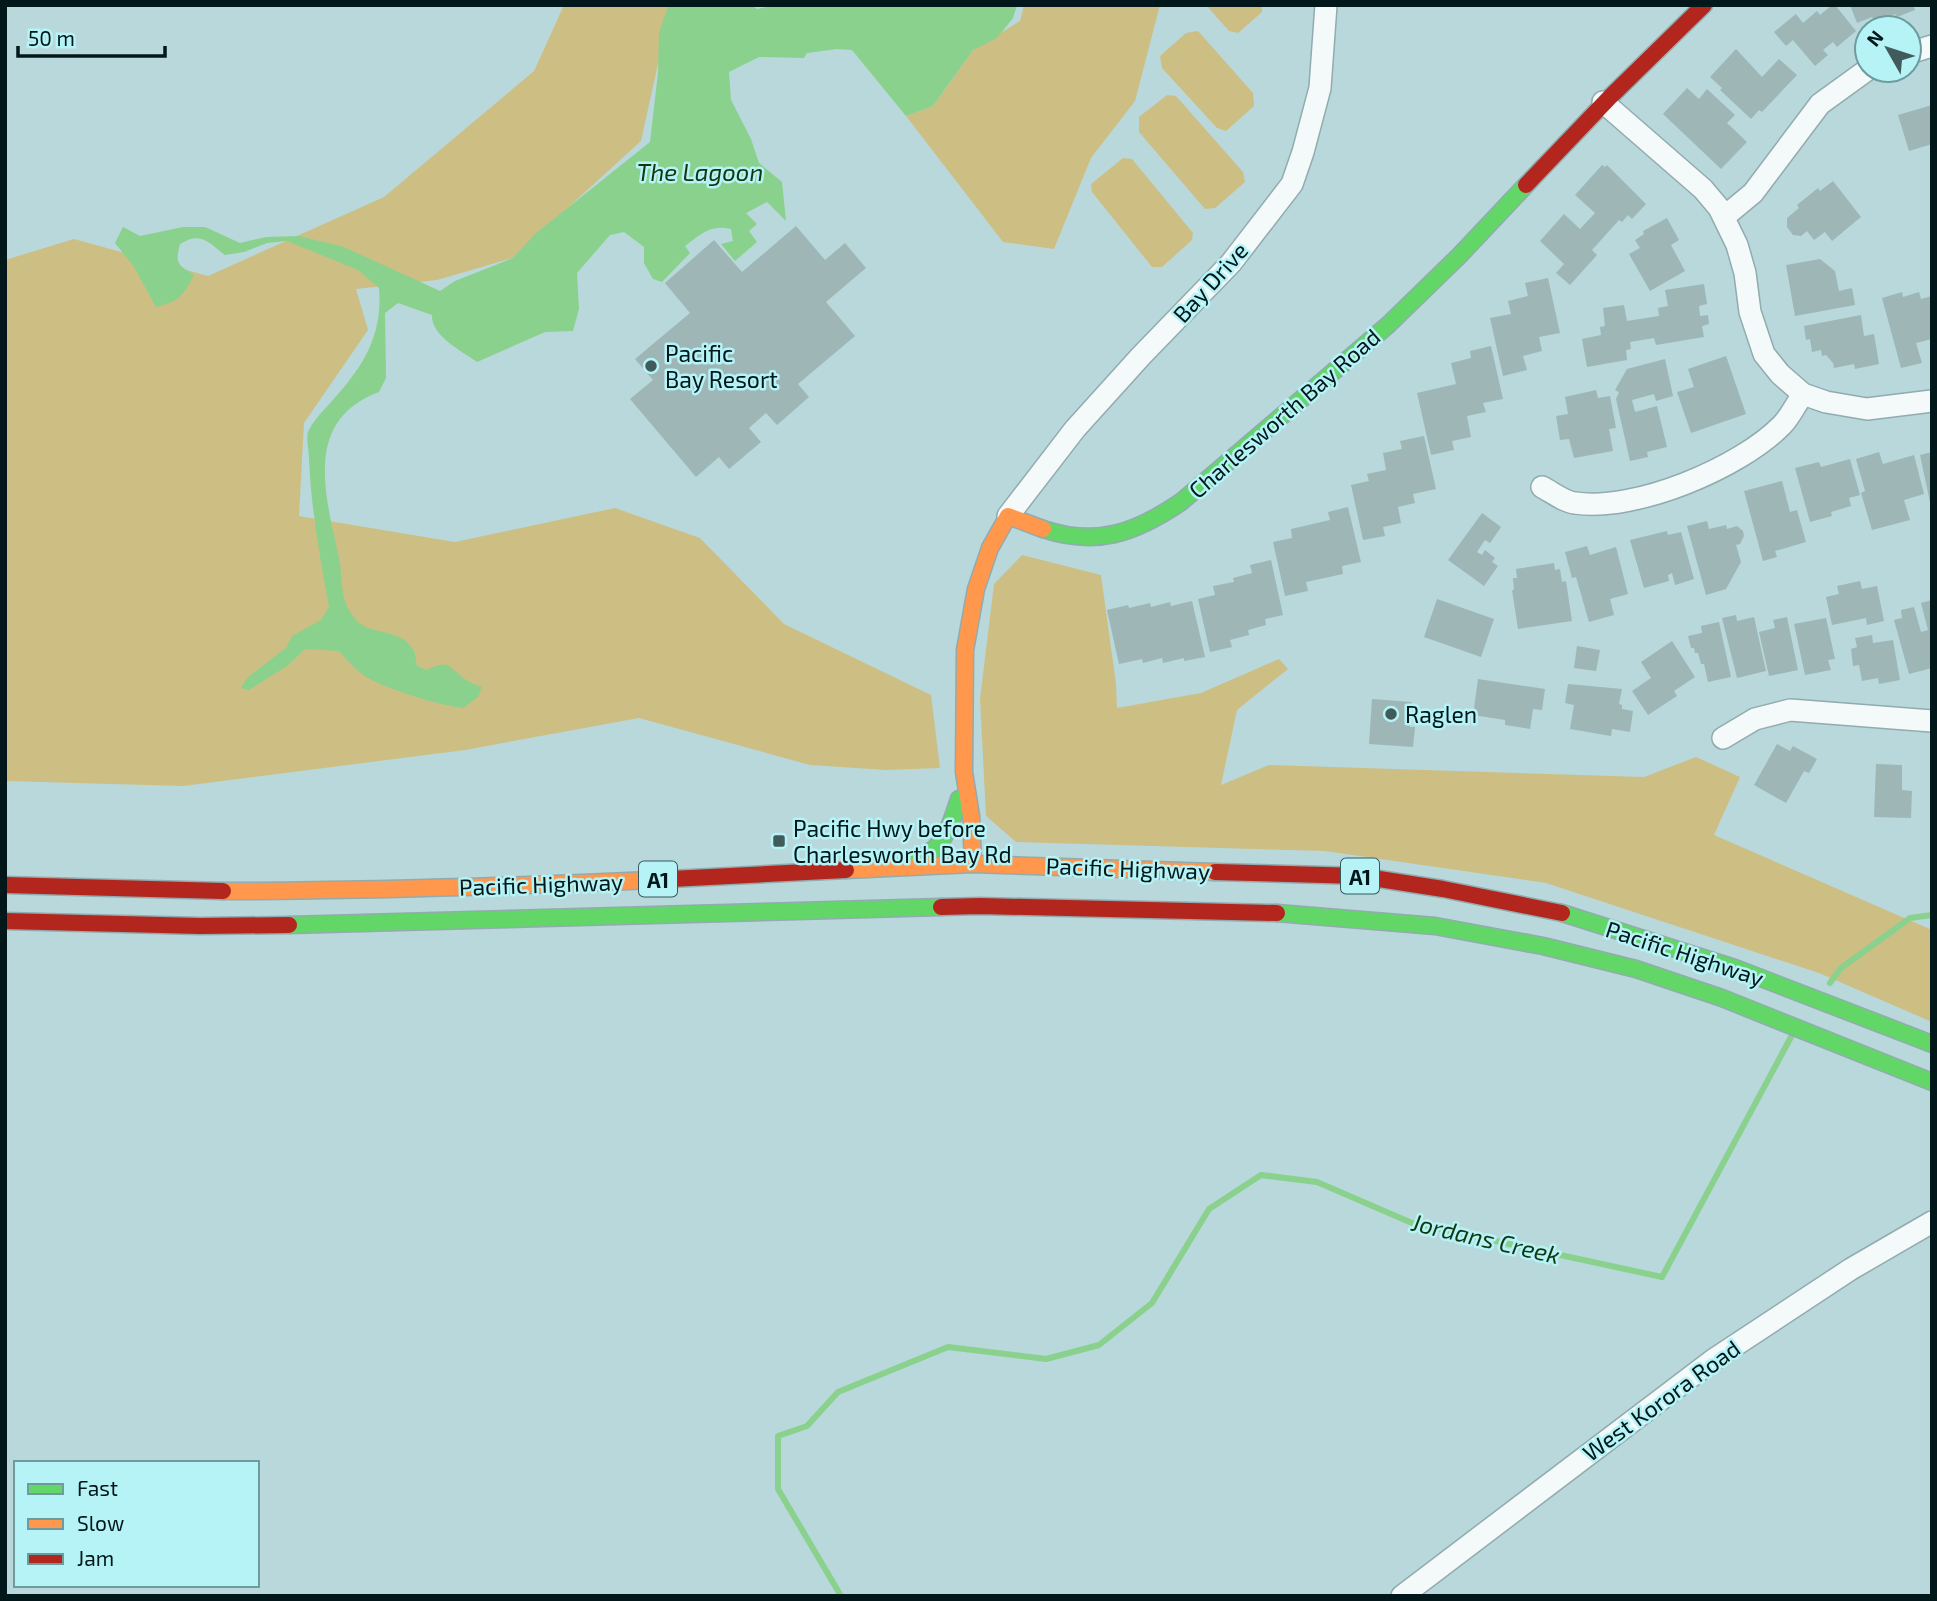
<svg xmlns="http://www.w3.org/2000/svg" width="1937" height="1601" viewBox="0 0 1937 1601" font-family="'Exo 2',sans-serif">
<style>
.green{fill:#cdbf84}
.water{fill:#89d18c}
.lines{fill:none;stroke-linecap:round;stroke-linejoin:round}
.stream{stroke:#89d18c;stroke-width:6}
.building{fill:#9eb6b6}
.street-casing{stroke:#92abae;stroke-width:24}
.fast-casing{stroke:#92abae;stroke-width:19}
.slow-casing{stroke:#92abae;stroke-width:19}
.jam-casing{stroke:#92abae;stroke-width:19}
.street{stroke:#f4f9fa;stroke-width:21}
.fast{stroke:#63d668;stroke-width:16}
.slow{stroke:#ff974d;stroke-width:16}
.jam{stroke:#b3261e;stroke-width:16}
.poi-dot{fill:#415b5d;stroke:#b5f3f7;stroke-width:2.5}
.labels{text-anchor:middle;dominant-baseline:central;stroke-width:5;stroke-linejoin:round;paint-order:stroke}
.shield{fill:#b5f3f7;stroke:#37595c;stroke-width:2}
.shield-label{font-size:21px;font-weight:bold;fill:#011719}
.street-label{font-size:23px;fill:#011719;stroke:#b5f3f7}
.poi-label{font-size:23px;fill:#011719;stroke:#b5f3f7;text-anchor:start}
.water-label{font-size:24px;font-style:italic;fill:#13360f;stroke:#b5f3f7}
</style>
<rect width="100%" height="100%" fill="#b8d8db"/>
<path class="green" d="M564,5H671L641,141L513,258L437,280L356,289L368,330L304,423L299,516L455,542L615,508L700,538L784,624L931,695L940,768L886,770L810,765L639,718L465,750L183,786L5,781V260L74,239L208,276L384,197L534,71Z
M1024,5H1160L1135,101L1091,158L1054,249L1003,242L906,116L933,106L973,50L1020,21Z
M1206,5H1262V12L1238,33L1229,31Z
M1198,31L1253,93L1254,106L1226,131L1217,128L1162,68L1160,56L1186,33Z
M1167,95L1176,96L1243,172L1245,182L1215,208L1205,209L1139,132V117Z
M1123,158L1132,159L1193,233L1192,240L1162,267H1152L1092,192L1091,184Z
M1022,555L1101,575L1116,684L1117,708L1201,693L1279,659L1288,669L1237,710L1221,785L1269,765L1644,777L1696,757L1740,777L1714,835L1932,930V1022L1819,973L1546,883L1325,851L1016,842L986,816L980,699L994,584Z"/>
<path class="water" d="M669,5H751L757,9L777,5H1017L1013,18L997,38L973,50L933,106L906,116L852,50L837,49L807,53L804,58L759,57L729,72L731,100L751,139L759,163L782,182L786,221L767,202L746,213L757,224L749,231L757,242L735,261L721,244L733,241L731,229C710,224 701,234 685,246L690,253L662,282L653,279L644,263V247L624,232L610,235L577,273L579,309L573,331L545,332L477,362C462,351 431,336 432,315L398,303L385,313L386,378L379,392C300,421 327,500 340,563C342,577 341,598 349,610C351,613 355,620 358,622C375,636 402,628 414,651C416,655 416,662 417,666L427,670C451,658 448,668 466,680C470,683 477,685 482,687L478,697L463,708C438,705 394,691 372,680C359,674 349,662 339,651L305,649L287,666L249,690L241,688L247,678L286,648L292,636L321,620L329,607C320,557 311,509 309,458C309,451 306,439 308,432C312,422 324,410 331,402C362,368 383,337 379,288L358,270L287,241L267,243L244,252L225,255C208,242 201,231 180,244C175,264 177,264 194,275C183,296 180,301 156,307L134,267L115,243L123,227L140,236L183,227H205L240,243L266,237L299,236L344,247L440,291L455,281L513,258L535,234L650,142L658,73L659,32Z"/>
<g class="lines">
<path class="stream" d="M1830,983L1841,968L1910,918L1932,915
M841,1596L778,1489V1436L807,1426L838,1392L948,1347L1046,1359L1099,1345L1152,1303L1209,1209L1261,1175L1317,1182L1412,1223L1662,1277L1791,1037"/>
</g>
<path class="building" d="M1832,5H1835L1856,31L1837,47L1833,42L1823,50L1828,55L1815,66L1793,40L1786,46L1774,32L1796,14L1803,23L1817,11L1820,15Z
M1850,5H1913L1915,10L1897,17L1895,14L1875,22L1872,17L1857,23Z
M1736,49L1762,77L1779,59L1797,75L1762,112L1759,110L1751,119L1720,90L1722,88L1710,77Z
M1687,88L1699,99L1707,89L1735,115L1727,123L1747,142L1721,169L1663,114Z
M1932,105V144L1909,151L1898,115Z
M1602,165L1605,167L1607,165L1646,204L1632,219L1628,215L1622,222L1619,220L1592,250L1597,255L1570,285L1556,273L1564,264L1540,241L1564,214L1580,229L1595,213L1575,195Z
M1833,181L1861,217L1832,241L1825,232L1814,240L1807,231L1801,236L1793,235L1787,227V218L1799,208L1797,205L1818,188L1820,191Z
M1667,218L1679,240L1671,245L1685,271L1650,291L1629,254L1640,248L1635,240L1644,234L1643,231Z
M796,226L825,260L845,243L866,268L826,302L855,336L798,384L809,397L777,425L766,413L749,428L761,442L729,469L719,457L696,477L630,399L653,380L635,359L690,313L665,283L714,240L742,272Z
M1820,259L1835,271L1839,291L1852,288L1855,305L1795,316L1786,265Z
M1548,278L1560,333L1539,337L1542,351L1523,356L1527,370L1503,376L1490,318L1511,314L1508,301L1528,296L1525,283Z
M1704,284L1707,304L1699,306L1700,316L1708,315L1709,324L1702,326L1704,337L1656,345L1654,338L1630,342L1631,349L1626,350L1627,360L1587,367L1582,339L1601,335L1600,327L1605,326L1603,308L1624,305L1627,321L1659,316L1658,308L1668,306L1665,290Z
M1902,292L1903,297L1919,292L1921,299L1932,296V339L1916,343L1922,363L1901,368L1882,298Z
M1861,315L1864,336L1874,334L1879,364L1855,369L1854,364L1834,368L1833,363L1826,355L1822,356L1821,350L1812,352L1810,339L1806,340L1804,326Z
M1491,346L1503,399L1483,403L1486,412L1467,416L1471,437L1452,441L1454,450L1431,455L1417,393L1456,384L1451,363L1471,358L1470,351Z
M1726,356L1746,414L1691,433L1677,392L1694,387L1688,369Z
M1665,359L1673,396L1656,401L1654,394L1632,400L1635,412L1657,406L1667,447L1647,452L1648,457L1630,461L1616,399L1619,392L1615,390L1627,369Z
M1596,390L1598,398L1610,396L1616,428L1609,429L1613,451L1574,458L1569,439L1560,440L1556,416L1568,414L1565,397Z
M1424,436L1436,489L1413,494L1415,503L1398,507L1401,523L1383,527L1385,536L1363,540L1351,485L1369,481L1367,474L1386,470L1383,453L1402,449L1400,441Z
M1879,452L1883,464L1914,455L1924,494L1904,500L1910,520L1872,530L1861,493L1865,491L1856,459Z
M1932,452V507H1931L1920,455Z
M1850,459L1860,495L1849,498L1851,506L1831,512L1832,516L1810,522L1795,468L1819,462L1821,467Z
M1782,481L1790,512L1797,510L1806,542L1775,551L1777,557L1763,561L1744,491Z
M1348,507L1361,562L1342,566L1343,574L1306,582L1308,591L1285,596L1273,542L1292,538L1291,529L1330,520L1328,512Z
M1482,513L1501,527L1490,543L1485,540L1477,552L1482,555L1485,550L1495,558L1492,562L1498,566L1484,586L1448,560Z
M1707,521L1709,529L1726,525L1727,529L1737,526L1743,531L1744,536L1740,544L1736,545L1741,562L1726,589L1706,595L1687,526Z
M1667,531L1668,535L1681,532L1694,579L1675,585L1672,573L1668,575L1669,581L1644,588L1630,540Z
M1587,546L1590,555L1616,547L1628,594L1610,599L1614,615L1589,622L1576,577L1572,578L1565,552Z
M1271,560L1283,615L1265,619L1266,625L1248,630L1249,635L1230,640L1232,647L1210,652L1198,599L1215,595L1213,586L1234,582L1233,578L1252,573L1250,565Z
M1554,563L1555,570L1560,569L1562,582L1566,581L1572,621L1518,629L1512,590H1514L1513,578H1517L1516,569Z
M1860,581L1862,589L1877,586L1884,621L1867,625L1866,618L1832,625L1826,597L1839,594L1837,586Z
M1437,599L1494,619L1481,657L1424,637Z
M1932,600V668L1909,674L1894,620L1902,618L1901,610L1914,607L1921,632L1928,630L1921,603Z
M1192,601L1205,657L1184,661V658L1163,663L1162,658L1143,663L1142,659L1119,664L1107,610L1128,605L1129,608L1150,603L1151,607L1170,602L1171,606Z
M1736,615L1737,621L1754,617L1766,671L1737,678L1722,618Z
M1787,617L1798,670L1769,676L1759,632L1775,628L1773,620Z
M1826,618L1835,659L1828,660L1831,670L1805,675L1794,624Z
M1719,622L1731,677L1708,682L1704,664H1701L1698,653H1695L1694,648H1691L1688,636L1702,633L1701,626Z
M1872,635L1873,643L1893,640L1900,680L1879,684L1878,678L1862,681L1859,665L1853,666L1851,649L1857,647L1855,638Z
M1672,641L1695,677L1674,691L1677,696L1648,715L1632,691L1651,678L1641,662Z
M1577,646L1600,650L1596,671L1574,668Z
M1478,679L1545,689L1542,710L1533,709L1530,729L1505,725V720L1473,715Z
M1568,684L1622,689L1619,704L1622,705V709L1633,711L1630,732L1612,729L1611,736L1570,729L1574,705L1565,703Z
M1372,699L1412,702L1410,727H1415L1413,747L1369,744Z
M1777,744L1790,751L1793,746L1817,759L1809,773L1804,771L1786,803L1754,785Z
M1876,764L1902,765V790L1912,791L1911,818L1874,817Z"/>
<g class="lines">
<g class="street-casing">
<path id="street" d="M1909,53L1932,46
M1603,102L1703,189L1719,208L1737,245L1745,273L1750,312L1764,354L1780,374L1803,394L1826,402L1867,409L1932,401
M1724,217L1753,193L1820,104L1867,70
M1542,487C1552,492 1564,502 1575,503C1635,512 1740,468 1782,425C1790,417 1796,404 1803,394
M1008,516L1075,429L1141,356L1231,263L1292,184L1303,152L1320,88L1326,5
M1723,738L1755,719L1790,710L1932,721
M1402,1596L1713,1360L1851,1269L1932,1222"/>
</g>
<g class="fast-casing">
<path id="fast" d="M1043,529C1097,547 1135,533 1181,502L1388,325L1459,256L1526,185
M906,865C943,850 947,835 959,799
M1277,913L1435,926L1543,946L1636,969L1722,998L1932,1082
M1562,913L1735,968L1932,1044
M289,925L941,907"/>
</g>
<g class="slow-casing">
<path id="slow" d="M973,864L971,816L964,772L965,650L976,589L990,548L1008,516L1043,529
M846,870L973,864L1215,872
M223,891C373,891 522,886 671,879"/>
</g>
<g class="jam-casing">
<path id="jam" d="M1526,185L1610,97L1704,5
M1215,872L1360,876L1443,889L1562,913
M671,879L846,870
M5,885L223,891
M941,907L980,906L1277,913
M5,921L200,926L289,925"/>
</g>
<use href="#street" class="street"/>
<use href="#fast" class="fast"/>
<use href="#slow" class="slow"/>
<use href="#jam" class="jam"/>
</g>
<g class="poi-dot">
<circle cx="651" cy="366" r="7"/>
<circle cx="1391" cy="714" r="7"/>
<rect x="772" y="834" width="14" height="14" rx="3.5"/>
</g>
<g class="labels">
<g class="shield">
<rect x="1341" y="858.5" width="38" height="35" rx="5"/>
<rect x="639" y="861.5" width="38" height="35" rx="5"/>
</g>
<g class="shield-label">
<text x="1360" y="876">A1</text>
<text x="658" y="879">A1</text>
</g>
<g class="street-label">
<text transform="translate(1210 282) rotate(-48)">Bay Drive</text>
<text transform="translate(1284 413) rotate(-41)">Charlesworth Bay Road</text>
<text transform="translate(1128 868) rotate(2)">Pacific Highway</text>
<text transform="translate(541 884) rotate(-2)">Pacific Highway</text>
<text transform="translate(1685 953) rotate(18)">Pacific Highway</text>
<text transform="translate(1661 1400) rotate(-36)">West Korora Road</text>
</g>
<g class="poi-label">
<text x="665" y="353">Pacific<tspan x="665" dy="26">Bay Resort</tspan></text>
<text x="1405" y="714">Raglen</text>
<text x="793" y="828">Pacific Hwy before<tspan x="793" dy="26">Charlesworth Bay Rd</tspan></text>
</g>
<g class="water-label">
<text x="700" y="171">The Lagoon</text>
<text transform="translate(1486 1238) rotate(13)">Jordans Creek</text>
</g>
</g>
<rect width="1937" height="1601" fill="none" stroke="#011719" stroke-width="14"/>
<rect x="14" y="1461" width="245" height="126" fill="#b5f3f7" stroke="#6d9b9e" stroke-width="2"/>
<rect x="28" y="1484" width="35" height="10" fill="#63d668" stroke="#6d9b9e" stroke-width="2"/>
<text x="77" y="1496" font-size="21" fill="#011719">Fast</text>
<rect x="28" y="1519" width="35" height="10" fill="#ff974d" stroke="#6d9b9e" stroke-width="2"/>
<text x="77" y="1531" font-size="21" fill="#011719">Slow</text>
<rect x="28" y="1554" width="35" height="10" fill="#b3261e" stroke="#6d9b9e" stroke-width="2"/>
<text x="77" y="1566" font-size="21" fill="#011719">Jam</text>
<g transform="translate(1888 49) rotate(309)"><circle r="33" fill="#b5f3f7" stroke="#6d9b9e" stroke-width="2"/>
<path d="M0-5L12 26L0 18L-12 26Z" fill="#415b5d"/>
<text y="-10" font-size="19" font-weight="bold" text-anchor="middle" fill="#011719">N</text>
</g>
<path d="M18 46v10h147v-10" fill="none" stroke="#011719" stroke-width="3.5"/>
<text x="28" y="46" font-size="21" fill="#011719" stroke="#b5f3f7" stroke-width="5" paint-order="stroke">50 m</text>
</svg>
